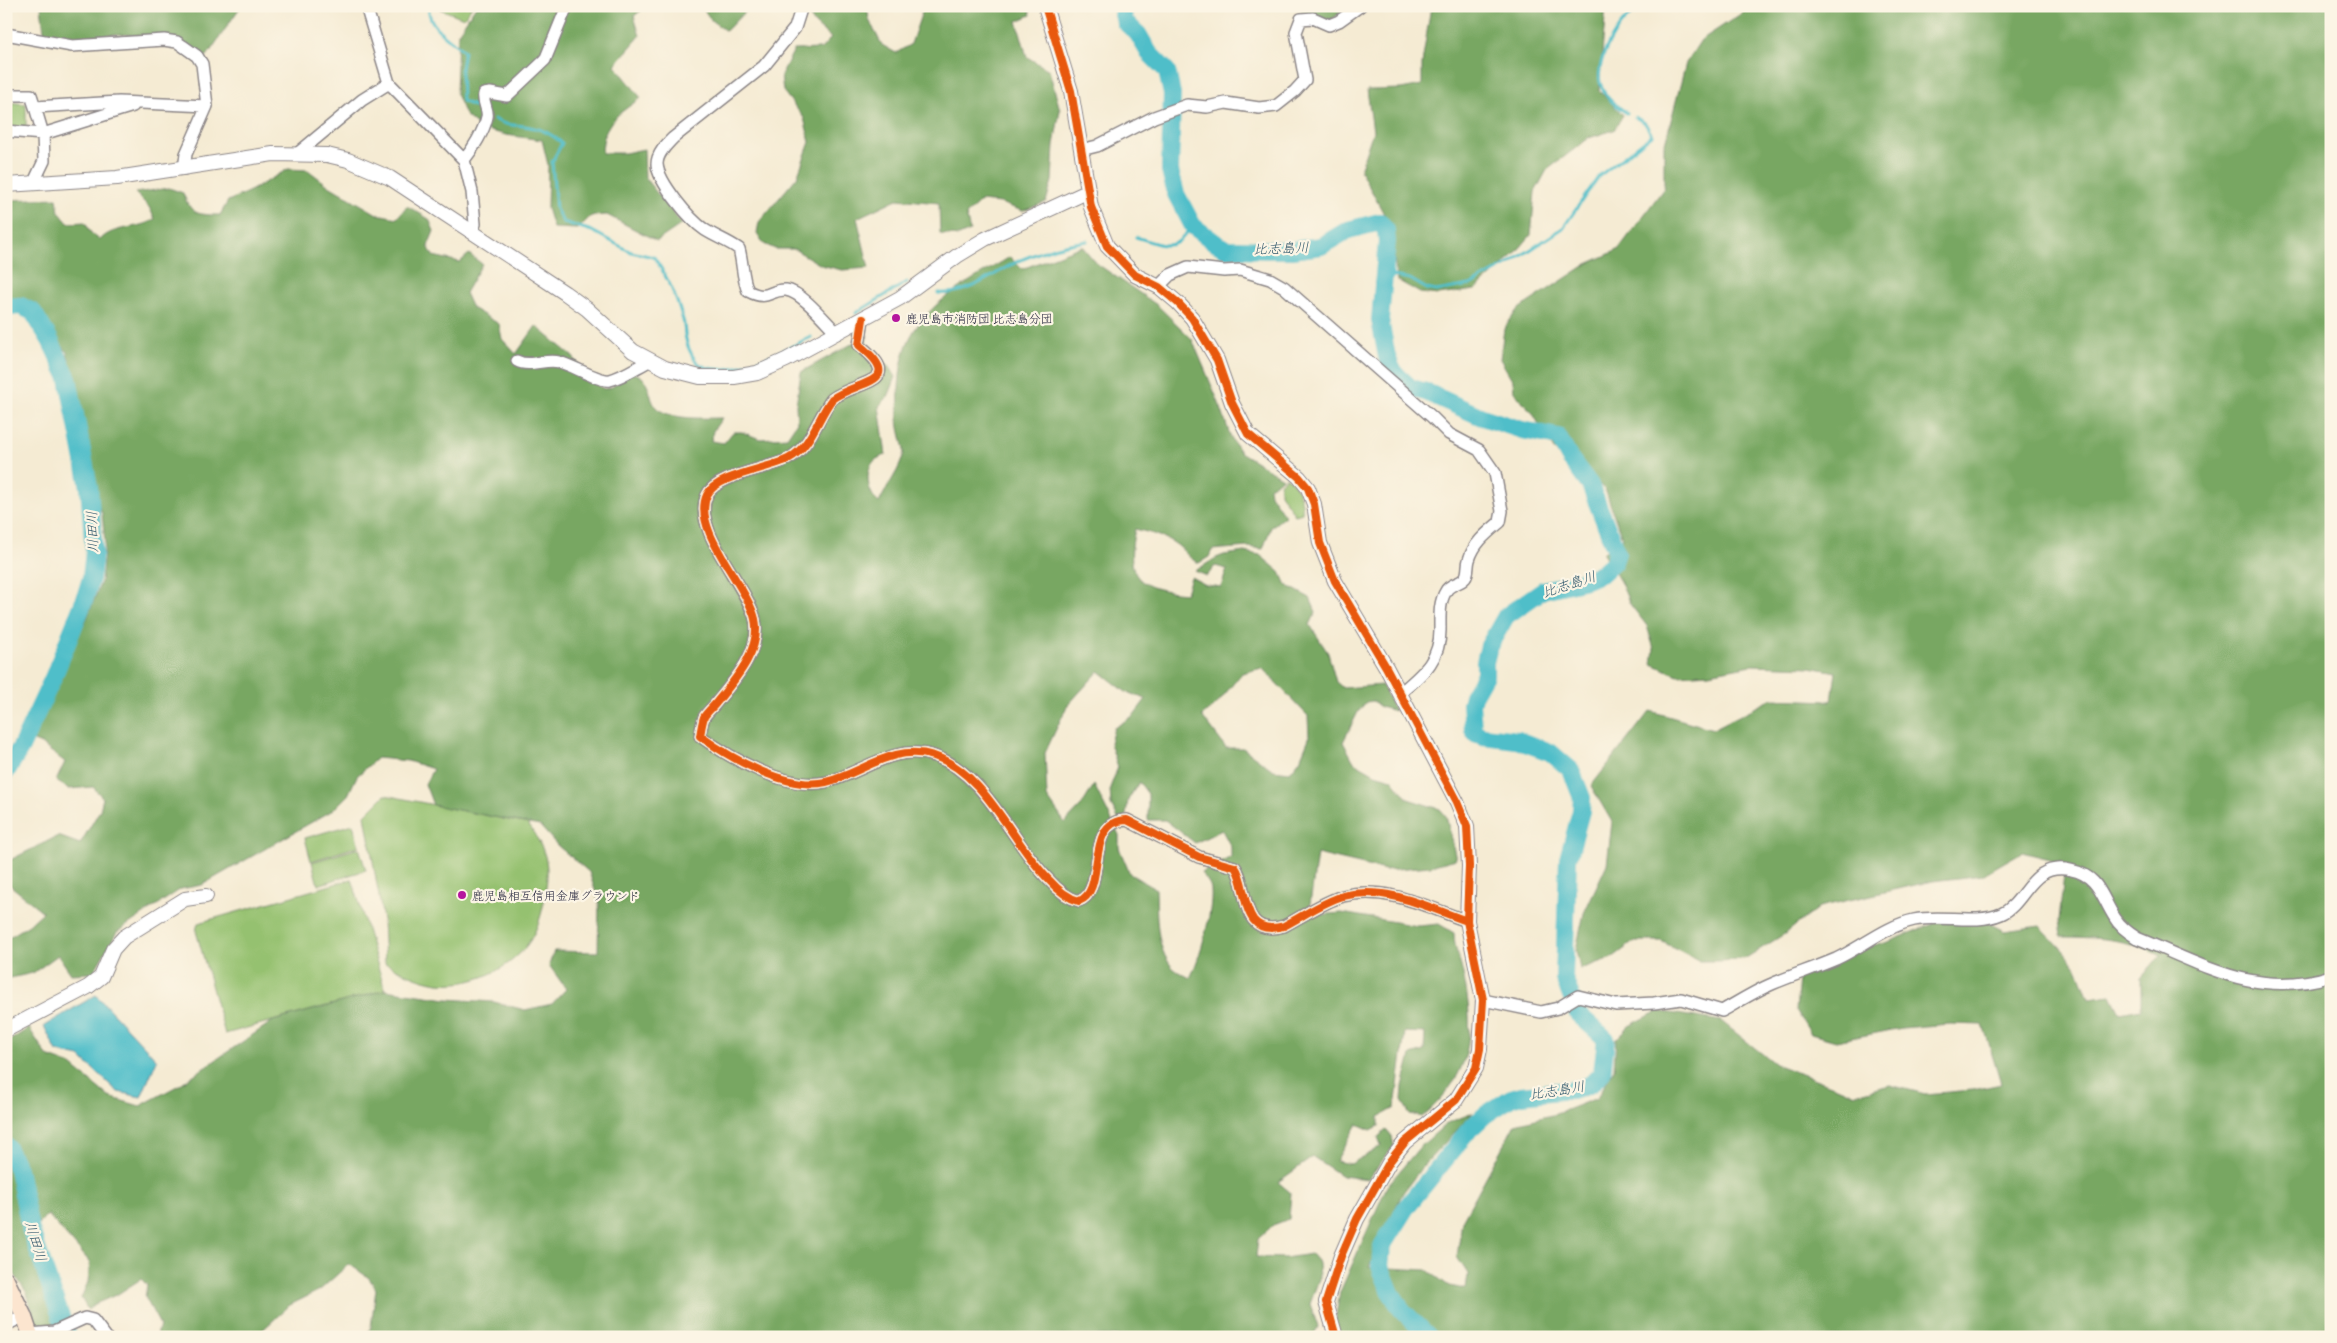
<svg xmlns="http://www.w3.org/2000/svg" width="2337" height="1343" viewBox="0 0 2337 1343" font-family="Delius,'Klee One',sans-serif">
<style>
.green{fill:#95c16f;stroke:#5c7255}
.forest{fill:#78a762;stroke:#4d644e;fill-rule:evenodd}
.water{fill:#50bec9;stroke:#397082}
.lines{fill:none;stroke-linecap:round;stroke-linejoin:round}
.stream{stroke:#50bec9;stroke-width:3}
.river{stroke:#50bec9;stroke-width:18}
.minor-casing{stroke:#8c8687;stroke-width:14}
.tertiary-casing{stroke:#8c8687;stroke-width:16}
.secondary-casing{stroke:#8c8687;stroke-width:18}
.minor{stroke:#fff;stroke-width:11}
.tertiary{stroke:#fff;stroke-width:14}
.secondary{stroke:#fce5cf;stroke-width:15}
.cycleway-casing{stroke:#fcf5e5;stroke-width:11}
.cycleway{stroke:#e8590c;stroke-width:8}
.poi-dot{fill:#b5179e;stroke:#fcf5e5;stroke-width:2}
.labels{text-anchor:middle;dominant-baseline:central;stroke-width:4.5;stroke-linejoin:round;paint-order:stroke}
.poi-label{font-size:12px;fill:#22223b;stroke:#fcf5e5;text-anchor:start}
.water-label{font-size:14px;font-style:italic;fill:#32596d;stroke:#fcf5e5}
</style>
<rect width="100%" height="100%" fill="#fcf5e5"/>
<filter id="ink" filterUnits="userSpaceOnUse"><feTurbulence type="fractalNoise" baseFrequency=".02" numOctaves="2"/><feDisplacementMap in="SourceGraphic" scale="10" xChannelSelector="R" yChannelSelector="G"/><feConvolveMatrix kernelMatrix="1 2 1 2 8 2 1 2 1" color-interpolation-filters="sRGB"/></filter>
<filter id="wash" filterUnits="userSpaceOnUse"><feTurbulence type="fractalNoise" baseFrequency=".0096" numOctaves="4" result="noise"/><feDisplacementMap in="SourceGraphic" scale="20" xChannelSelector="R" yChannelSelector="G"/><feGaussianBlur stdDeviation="1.12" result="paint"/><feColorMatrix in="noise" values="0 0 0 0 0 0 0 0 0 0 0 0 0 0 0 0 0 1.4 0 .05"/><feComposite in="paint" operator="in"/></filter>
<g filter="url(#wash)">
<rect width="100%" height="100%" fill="#f5ebd3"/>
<path class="green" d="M440,6H472L464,18L440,9Z
M6,102L26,104V128L6,126Z
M1286,477C1297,483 1304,501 1302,513L1295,515L1280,493V484Z
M385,795L528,824C535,835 544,848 546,861C548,871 547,883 545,892C544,905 541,917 536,929C522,965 476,987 438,983C419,980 402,972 385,963L383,920L365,815Z
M353,824L359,846L311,861L305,838Z
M359,848L366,870L318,885L312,862Z
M352,879L385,990L225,1034L196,931L198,923Z"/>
<path class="forest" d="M41,6H241L207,56L199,58L159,37L117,34L45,40Z
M476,6H647L634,16L640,36L615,65L641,98C617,115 603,122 602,153H625L644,149L645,178L682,224L657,241L607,215L591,216L578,229L553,228L547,208L548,165L542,140L506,135L480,128L465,115L456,94L458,33Z
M701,6H750L726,31L712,21Z
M803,6H867L869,20L882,45L896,53L911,44L924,6H1029L1031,15L1017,21L1027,57L1049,70L1060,110L1054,145L1052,181L1046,202L1023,211L1000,203L981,201L966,215L970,231L959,236L940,234L939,203L897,199L857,218L869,268L842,270L821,265L794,249H775L764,244L757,233L759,222L797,177L810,142L804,118L783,91L781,75L794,50L821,49L831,38L815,24Z
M1291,6H1350L1330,21Z
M1431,6H1606L1599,90L1623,115L1614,130L1589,138L1547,170L1535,192L1531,235L1513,256L1475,290L1438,295L1420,293L1397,280L1394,257L1384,214L1360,170L1373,131L1367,90L1401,89L1422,85V64Z
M1753,6H2331V1337H1340L1335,1321L1340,1292L1387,1186L1419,1148L1447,1123L1473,1113L1422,1167L1402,1194L1369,1267L1427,1270L1449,1286L1466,1289L1468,1274L1457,1257L1462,1221L1515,1124L1556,1114L1597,1098L1614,1069L1616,1039L1629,1026L1658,1011L1721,1021L1775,1064L1855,1094L1890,1085L1925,1094L1973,1090L2001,1084L1983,1025L1949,1024L1902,1028L1836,1041L1811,1034L1796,1010L1800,968L1888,942L1938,922L1985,921L2004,931L2040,926L2063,950L2078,969L2089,998L2111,995L2120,1013L2141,1009V977L2161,955C2130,939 2094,937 2061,937L2059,920L2064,875L2050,859L2022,852L1982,875L1933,881L1819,907L1786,933L1746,958L1723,961H1700L1661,941H1635L1612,958L1580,969L1576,950L1584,913L1607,864L1612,822L1591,786L1650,711L1713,729L1772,699L1832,701L1836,672L1810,667L1752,665L1709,673L1678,675L1652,664L1654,649L1647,626L1630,604L1621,583L1603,553L1622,538L1605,489L1554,450L1532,412L1514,392L1513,381L1500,359L1504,329L1517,310L1587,264L1618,250L1664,188V147L1686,63L1701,40Z
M288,169L308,170L329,186L377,214L397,218L407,206L429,219L434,231L428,246L433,256L460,262L469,254L482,264L465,293L472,308L499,324L502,339L516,354L536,326L573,357L590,380L604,389L612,387L630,373C654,374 646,401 659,410C675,420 703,418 722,418L713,431L711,441L724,443L733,432H742L760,439L787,437L797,422L796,405L801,372L868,335L865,346L889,366L896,377L888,397L879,406L886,455C883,456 878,458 875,460C863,472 868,494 879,503C886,487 901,469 904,452C904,445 898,430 898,418C899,398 898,374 904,354C916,306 971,281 1010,257L1022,269L1082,246L1096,263L1157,305L1192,339L1221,408L1231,438L1240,452L1283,478L1269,487L1270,494L1285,516L1271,527L1263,549L1248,547L1212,550L1209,557L1199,563C1189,559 1185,551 1177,545C1165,536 1150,533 1135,529C1124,579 1139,589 1186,593L1191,577L1206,585L1221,587L1227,569L1215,566L1207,576L1195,571L1216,558L1224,555L1244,552L1260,555L1280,572L1286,585L1310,598L1316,612L1310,625L1328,653L1336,682L1343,688L1382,685L1395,711L1380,707L1373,701L1366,702L1358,712L1343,742L1354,762L1375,774L1392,779L1408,799L1440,809L1446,816L1456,859L1430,866L1385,870L1317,854L1310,905L1315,915L1342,913L1418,926L1439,924L1454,933C1454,949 1461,963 1464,978C1476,1039 1470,1076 1422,1117L1410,1114L1402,1101L1403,1086L1411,1055L1424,1051L1425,1033L1405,1032L1395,1108L1379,1117V1126L1371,1130L1357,1124L1336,1161L1351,1164C1361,1157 1374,1153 1381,1145L1378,1137L1386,1130L1392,1137L1394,1146L1368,1179L1342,1176L1313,1157L1278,1182L1291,1193L1289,1219L1273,1225L1258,1239L1256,1257L1285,1258L1311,1254L1318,1262L1319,1279L1310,1304L1318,1327L1313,1336L365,1337L371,1327L376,1289L369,1278L349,1264L320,1290L290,1305L255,1337H151L157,1335L160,1325L145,1297L147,1285L141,1279L118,1294L95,1304L88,1310L81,1298L88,1282L90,1262L48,1215L26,1234L58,1325L36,1326L27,1293L6,1262V1043L29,1028L47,1056L71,1065L109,1097L140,1106L179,1085L273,1021L385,990L447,999L494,1002L525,1010L552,1004L566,989L549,965L554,951L598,952L599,902L589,872L558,846L540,826L433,805L425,784L433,769L408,761L377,758L357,776L348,795L333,810L202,885L181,889L117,932L93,973L71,974L58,955L33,973L6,979V939L29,925L43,912L6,882V862L58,836L80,844L100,810L103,798L93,787L69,789L56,781L65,762L41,744L27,738L87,618L101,582L105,542L102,513L77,459L78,394L67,352L40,319L15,306L6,305V200L57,198L59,212L68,223L85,222L91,233L100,240C114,225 138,230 155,219L149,207L135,193L169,188L183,193C191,215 198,215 220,215L228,201L252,190ZM1262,668L1308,716L1309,738L1300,760L1290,772L1273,770L1243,748H1226L1202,716L1216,705L1242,673ZM1099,671L1126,692L1146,699L1133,716L1114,728L1110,743L1118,767L1110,788L1111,805L1124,830L1128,800L1139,782L1148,794V820H1165L1195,843L1222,830L1231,847V857L1201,873C1205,878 1211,884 1211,890C1213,912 1200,958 1190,978C1185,975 1177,972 1173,968C1155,948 1157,914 1156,889L1130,874L1119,848V835L1094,785L1082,805L1065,823L1047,797L1045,753L1067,706Z"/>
<path class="water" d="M96,995L157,1060L141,1097L118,1092L80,1057L57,1052L44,1026Z"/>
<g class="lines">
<path class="stream" d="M429,6C426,26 451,40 464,51L461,69L462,101L481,109
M1627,113C1615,105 1604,98 1600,82C1595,58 1621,15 1644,6
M494,119C507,127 516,124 530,127C542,129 553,135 562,143L552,162L556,209L563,222L592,231L631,252L654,257C667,276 677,298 683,320C685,326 684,333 686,339C687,346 693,359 698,363C724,383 786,349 811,337
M1136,237C1147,240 1165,249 1176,243C1182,240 1187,231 1193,226
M1384,283L1393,276L1410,279L1427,289L1436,291L1470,285L1509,264L1563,228L1599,176L1652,135L1645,123L1635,117
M938,293C970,296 995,271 1023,259C1044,250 1064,244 1087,241
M856,313L907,282"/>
<path class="river" d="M1121,6L1125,22L1138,34L1149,53L1167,71L1172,94L1170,171L1176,194L1193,226L1217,244L1227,249L1292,250L1321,246L1348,230L1380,222L1386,230L1387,241L1380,320L1387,357L1392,369L1398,376L1411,388L1426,392L1482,417L1522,430L1558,437L1569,457L1590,485L1617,553L1614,562L1602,573L1586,580L1543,590L1506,616L1489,646L1485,662V675L1473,696L1471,704L1473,729L1475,733L1483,736L1517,740L1550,752L1571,770L1582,798L1581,811L1568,859L1564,978L1578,1014L1606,1039L1602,1073L1591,1084L1579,1089L1521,1095L1511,1098L1485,1115L1469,1130L1407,1206L1382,1246L1380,1266L1391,1293L1402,1310L1429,1337
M6,307L21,306L33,312L50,340L68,378L89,487L94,552L91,578L84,601L53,678L21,747L6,772
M6,1146L18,1169L30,1228L68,1337"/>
</g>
</g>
<g filter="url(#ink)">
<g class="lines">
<g class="minor-casing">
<path id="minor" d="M366,6L389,83L464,160L472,192L475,224L471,231
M802,6L795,28L764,66L673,138C666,145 657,154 657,164C658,182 690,220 705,230C716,237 728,241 739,249C743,263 742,278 748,291C769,302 769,289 786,290C802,292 825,321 837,333
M6,34L72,46L164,40L177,42L183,46L197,56L202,64L207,106L186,154L184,169
M6,95H31L35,107
M6,131L43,134L133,106
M1081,150L1097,146L1154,117L1187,105L1207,107L1226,103L1259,108L1276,106L1295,91L1305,80L1296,32L1301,19L1313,18L1329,25L1339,21L1360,6
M297,154L362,100L389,83
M464,160C473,149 484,131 487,117C489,110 482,102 484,94L490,93L507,96L545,60L567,6
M33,184L44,161L43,134L35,107L119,102L207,106
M1158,287L1170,275L1188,267L1224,271L1240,270L1270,279L1284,287L1432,417L1449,434L1479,450L1495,473L1502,511L1500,522C1487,533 1474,543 1469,560C1467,566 1469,573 1465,578C1459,585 1450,583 1446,591C1439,602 1440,616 1440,628C1441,661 1421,675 1399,694
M863,319L859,345C908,384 857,380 832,399C817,419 811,447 788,459C768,469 716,475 707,495C691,530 747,585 755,619C762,650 734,681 716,703C713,707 707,712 704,717C702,723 701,730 700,736C730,758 787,791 826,782C863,773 893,743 934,756C986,773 1012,843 1049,880C1057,889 1067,898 1079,901C1108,891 1083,820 1127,820L1199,857L1235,867C1249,885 1238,939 1284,926C1303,916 1323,902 1343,896C1386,885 1427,907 1467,921
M517,361C530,368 546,358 559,362C572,365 599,382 610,380C623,377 637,367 649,361
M1483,1000L1541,1012L1558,1008L1578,996L1616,1005L1654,1003L1681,999L1722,1011C1738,1002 1755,991 1772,984C1793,975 1815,968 1836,959C1862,947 1886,926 1914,920C1942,914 1975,925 2001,914C2026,904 2030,861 2071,870C2100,876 2101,897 2115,918C2120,927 2129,933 2137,938C2204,965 2257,999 2331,976
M6,1325L24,1316
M30,1334L54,1332L85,1318L93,1320L106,1337"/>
</g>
<g class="tertiary-casing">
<path id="tertiary" d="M1045,6L1071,91L1091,207L1107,246L1135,275L1159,287L1178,303L1192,318L1217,360L1232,403L1248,434L1299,477L1308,488L1314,504L1320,543L1335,581L1386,667L1457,802L1467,826L1469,866L1467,921L1483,1000L1480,1049L1476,1068L1456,1100L1405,1142L1390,1161L1357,1219L1341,1256L1326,1302L1336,1337
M6,185L117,178L273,154L327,155L348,160L390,178L565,293L587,309L633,351L665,368L700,377H734L757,373L786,360L900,298L957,256L985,239L1089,191
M6,1030L88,987L101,977L113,949L124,937L185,899L206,896"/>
</g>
<g class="secondary-casing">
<path id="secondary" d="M6,1279L24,1316L31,1337"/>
</g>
<use href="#minor" class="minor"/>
<use href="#tertiary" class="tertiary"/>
<use href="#secondary" class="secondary"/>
<g class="cycleway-casing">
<path id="cycleway" d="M1045,6L1071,91L1091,207L1107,246L1135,275L1159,287L1178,303L1192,318L1217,360L1232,403L1248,434L1299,477L1308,488L1314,504L1320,543L1335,581L1386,667L1457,802L1467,826L1469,866L1467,921L1483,1000L1480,1049L1476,1068L1456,1100L1405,1142L1390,1161L1357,1219L1341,1256L1326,1302L1336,1337
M863,319L859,345C908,384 857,380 832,399C817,419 811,447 788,459C768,469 716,475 707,495C691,530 747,585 755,619C762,650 734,681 716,703C713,707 707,712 704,717C702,723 701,730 700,736C730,758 787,791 826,782C863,773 893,743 934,756C986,773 1012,843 1049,880C1057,889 1067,898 1079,901C1108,891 1083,820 1127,820L1199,857L1235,867C1249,885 1238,939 1284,926C1303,916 1323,902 1343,896C1386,885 1427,907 1467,921"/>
</g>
<use href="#cycleway" class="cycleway"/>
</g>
</g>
<g class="poi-dot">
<circle cx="896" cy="318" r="5"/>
<circle cx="462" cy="895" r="5"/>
</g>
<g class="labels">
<g class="poi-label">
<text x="906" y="318">鹿児島市消防団 比志島分団</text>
<text x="472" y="895">鹿児島相互信用金庫グラウンド</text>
</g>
<g class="water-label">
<text transform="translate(1281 248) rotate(-2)">比志島川</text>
<text transform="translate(92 532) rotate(-92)">川田川</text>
<text transform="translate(1569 584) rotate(-18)">比志島川</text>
<text transform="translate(1557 1090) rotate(-9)">比志島川</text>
<text transform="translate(36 1241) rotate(73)">川田川</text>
</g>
</g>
<rect width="2337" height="1343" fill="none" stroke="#fcf5e5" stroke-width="25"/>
</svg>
